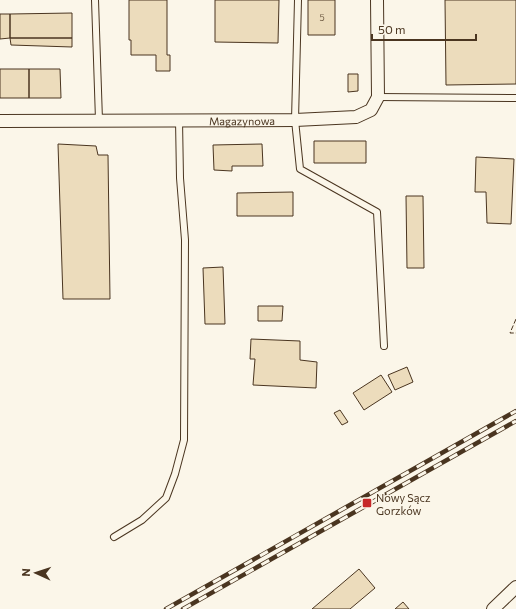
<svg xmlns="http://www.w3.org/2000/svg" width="516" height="609" viewBox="0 0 516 609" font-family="Commissioner,sans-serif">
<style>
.building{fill:#ecdcbc;stroke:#4a3520}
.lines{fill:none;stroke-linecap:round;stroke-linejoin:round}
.service-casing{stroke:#4a3520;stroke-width:8}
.minor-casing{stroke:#4a3520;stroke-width:14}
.service{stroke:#fbf6e9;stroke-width:6}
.minor{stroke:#fbf6e9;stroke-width:12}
.rail-casing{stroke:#4a3520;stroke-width:4.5}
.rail{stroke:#fbf6e9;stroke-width:3;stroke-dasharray:9;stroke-linecap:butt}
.fence{stroke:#4a3520;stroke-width:1;stroke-dasharray:5 2;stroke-linecap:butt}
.poi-dot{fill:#c62828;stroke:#fbf6e9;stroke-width:1.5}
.labels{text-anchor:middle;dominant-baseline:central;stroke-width:3;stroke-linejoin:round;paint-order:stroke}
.number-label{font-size:9px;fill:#725f47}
.street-label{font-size:11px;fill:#4a3520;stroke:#fbf6e9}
.poi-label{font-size:11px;fill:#4a3520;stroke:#fbf6e9;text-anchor:start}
</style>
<rect width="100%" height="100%" fill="#fbf6e9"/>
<path class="building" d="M129,0H167V55H170V71H156V55H131V40H129Z
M215,0H279L278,43L215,42Z
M308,0H335V35H308Z
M445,0H516V84L446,85Z
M72,13V38H10V14Z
M0,14H10V38L0,39Z
M10,38H72V47L11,45Z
M0,69H29V98H0Z
M29,69H60L61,98H29Z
M348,74H358V91L348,92Z
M314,141H366V163H314Z
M58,144L96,146L98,155H108L110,299H63Z
M262,144L263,166H232V171L214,170L213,145Z
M476,157L514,159L511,224L487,223L486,192H475Z
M293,192V216H237V193Z
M406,196H423L424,268H407Z
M223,267L225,324H205L203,268Z
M258,306H283L282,321H258Z
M251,339L300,341V360L317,362L316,388L253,385L255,359H250Z
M407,367L413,382L395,390L388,375Z
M381,375L392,392L364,410L353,393Z
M340,410L348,422L342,425L334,413Z
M359,569L375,588L350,609H312Z
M403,602L409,609H395Z"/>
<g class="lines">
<g class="service-casing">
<path id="service" d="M95,0L99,120
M298,0L295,120L300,169L377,212L384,346
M378,97L516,98
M114,537L142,520L166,498L175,474L184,440L185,240L180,178L179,120"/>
</g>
<g class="minor-casing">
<g id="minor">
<path id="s1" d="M0,121L295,120L356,117L371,110L378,97L377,0"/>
<path d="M493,609L516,587"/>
</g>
</g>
<use href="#service" class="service"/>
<use href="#minor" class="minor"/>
<g class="rail-casing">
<path id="rail" d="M166,609L516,411
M183,609L516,421"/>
</g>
<use href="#rail" class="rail"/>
<path class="fence" d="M516,319L510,333H516"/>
</g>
<rect class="poi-dot" x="362" y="498" width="10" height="10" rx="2"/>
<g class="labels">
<g class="number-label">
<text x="322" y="17">5</text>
</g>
<g class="street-label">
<text stroke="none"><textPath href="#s1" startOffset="242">Magazynowa</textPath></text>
</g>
<g class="poi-label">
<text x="376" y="497">Nowy Sącz<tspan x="376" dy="13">Gorzków</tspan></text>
</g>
</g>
<g transform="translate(36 573) rotate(273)" stroke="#fbf6e9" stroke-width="3" paint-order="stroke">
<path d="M0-3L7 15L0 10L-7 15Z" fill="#4a3520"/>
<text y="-6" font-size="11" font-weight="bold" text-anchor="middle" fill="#4a3520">N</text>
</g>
<path d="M372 34v6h104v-6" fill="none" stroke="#4a3520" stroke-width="2"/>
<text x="378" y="34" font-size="12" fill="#4a3520" stroke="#fbf6e9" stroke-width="3" paint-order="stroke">50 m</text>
</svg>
